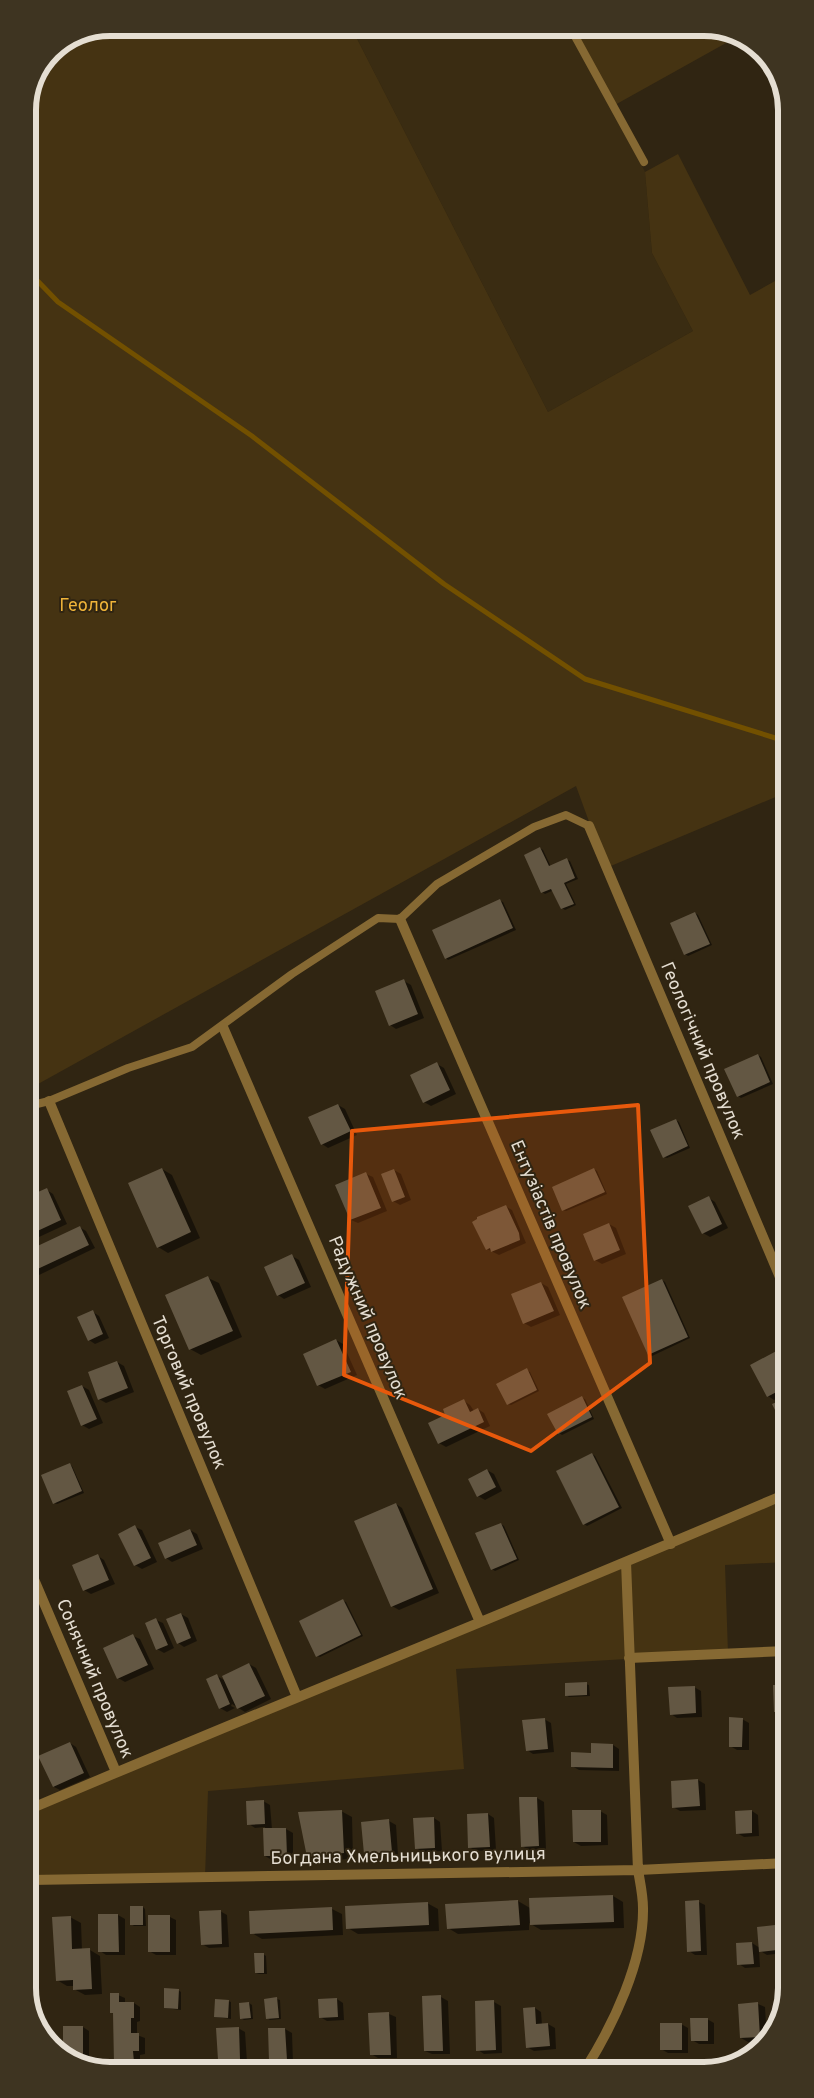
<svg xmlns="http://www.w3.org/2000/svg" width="814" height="2098" viewBox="0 0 814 2098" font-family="Overpass,sans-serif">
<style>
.built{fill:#3a2c12}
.green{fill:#453312}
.shadow{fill:#0007}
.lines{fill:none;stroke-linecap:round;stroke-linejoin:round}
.stream{stroke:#725000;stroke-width:5}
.building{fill:#635743}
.service{stroke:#866933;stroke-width:8}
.minor{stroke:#866933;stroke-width:10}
.marked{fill:#e8590c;fill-opacity:0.2;stroke:#e8590c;stroke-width:4;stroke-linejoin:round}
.labels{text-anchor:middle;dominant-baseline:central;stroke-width:4;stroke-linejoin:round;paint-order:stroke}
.park-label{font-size:18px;fill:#f0b439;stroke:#302512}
.street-label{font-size:18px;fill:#e5ded2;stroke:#302512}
.rim{fill:none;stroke:#e5ded2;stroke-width:6}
</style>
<rect width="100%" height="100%" fill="#302512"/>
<path class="built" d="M571,29L613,106L645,172L652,253L693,331L548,412L353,31Z"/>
<path class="green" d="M709,28L735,38L613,106L571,29Z
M353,31L548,412L693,331L652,253L645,172L678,154L750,295L784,276L785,793L606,868L576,786L29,1089L28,105L52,52L79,34Z
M786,1494V1562L725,1565L728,1653L456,1669L464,1769L208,1791L205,1877L30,1880V1809Z"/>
<path class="shadow" d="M540,848L543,850L551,867L567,860L570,861L578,879L566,884L576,905L565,910L562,908L554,890L545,894L542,892Z
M500,901L503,902L516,930L448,960L446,958Z
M695,913L698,915L712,945L688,956L685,954Z
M404,981L411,985L424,1018L396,1029L390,1025Z
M758,1055L761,1057L773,1084L741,1098L738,1096Z
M437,1064L444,1068L456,1094L431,1106L424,1102Z
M338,1105L345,1109L357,1135L328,1148L322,1144Z
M676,1120L679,1122L690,1148L667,1158L664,1157Z
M162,1169L172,1175L200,1238L168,1253L158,1247Z
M594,1169L597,1171L607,1194L566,1211L563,1210Z
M394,1170L401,1174L411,1200L400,1205L393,1201Z
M366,1174L373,1177L387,1211L358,1223L351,1220L337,1186Z
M47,1190L53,1194L67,1224L39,1237L32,1233Z
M709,1198L715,1202L728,1228L710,1237L703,1233Z
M505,1206L512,1210L526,1243L499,1255L487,1249Z
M609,1224L616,1228L626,1254L602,1264L595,1260Z
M79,1227L86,1231L95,1248L37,1276L31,1272Z
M292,1256L299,1260L311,1287L284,1299L278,1295Z
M208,1278L219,1283L242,1337L201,1355L190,1349Z
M662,1280L665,1282L690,1338L652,1356L649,1354Z
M541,1283L548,1287L560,1315L531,1327L524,1323Z
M93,1312L99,1316L109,1338L95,1344L89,1340Z
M336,1340L343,1344L357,1375L325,1389L318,1385Z
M782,1349L786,1351V1394L774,1400L768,1396Z
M117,1362L124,1366L134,1392L106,1403L99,1399Z
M527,1370L530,1372L539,1391L511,1405L508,1404Z
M82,1386L89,1390L103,1423L89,1429L82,1425Z
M582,1398L585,1399L594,1419L562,1435L559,1433Z
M464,1401L470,1405L474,1411L478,1409L484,1413L490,1426L446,1447L439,1443L447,1415Z
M592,1454L595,1456L622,1508L587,1526L584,1524Z
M69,1464L72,1466L84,1493L57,1504L54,1503Z
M487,1470L494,1474L502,1491L485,1500L478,1496Z
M396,1504L402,1508L439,1593L399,1610L392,1606Z
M501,1524L504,1526L519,1560L495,1571L492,1569Z
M135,1527L142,1530L157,1562L142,1569L135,1565Z
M190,1530L197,1534L203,1549L172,1562L166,1558Z
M98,1556L104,1560L115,1584L91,1594L84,1590Z
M343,1601L346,1602L363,1636L320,1657L317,1656Z
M181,1614L188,1618L197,1641L184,1647L178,1643Z
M156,1620L163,1623L174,1648L164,1653L157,1649Z
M133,1636L140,1639L154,1669L125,1682L118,1678Z
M249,1664L256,1668L271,1699L245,1712L232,1704L231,1706L235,1708L227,1712L220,1708L217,1676L226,1681Z
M586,1684L589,1685L590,1696L569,1697L566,1695Z
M774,1686H786V1715L775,1711Z
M694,1687L701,1691L702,1717L677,1718L671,1714Z
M544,1719L551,1723L554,1752L533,1754L527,1750Z
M742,1719L749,1723V1750H737L730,1746Z
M70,1743L76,1747L90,1777L60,1790L54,1787Z
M613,1745L619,1749V1771L579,1770L572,1766L592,1754Z
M698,1780L705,1784L706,1810L680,1811L673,1807Z
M520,1798H537L544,1802L546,1849L529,1850L522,1846Z
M263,1801L270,1805L272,1829H286L293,1833V1859L272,1860L265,1856V1827L255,1828L249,1824Z
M341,1811L352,1817L353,1858L319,1863L308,1857Z
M600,1811L607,1815L608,1845L581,1846L574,1842Z
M752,1811L758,1815L759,1836L744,1837L737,1833Z
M488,1814L494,1818L496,1850L476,1851L469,1847Z
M434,1818L440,1822L442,1851L423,1852L416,1848Z
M389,1821L396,1825L398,1855L372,1857L365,1854Z
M613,1896L623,1902L624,1928L541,1930L529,1923V1930L458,1934L448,1928L518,1901L530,1908Z
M699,1902L705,1905L707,1955H695L689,1951Z
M427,1903L438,1909L439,1931L358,1934L348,1928Z
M143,1907L145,1909L146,1926H134L131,1924Z
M332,1909L342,1914L343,1935L262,1939L252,1933Z
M220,1911L227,1915L229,1947L209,1948L202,1944Z
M118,1915L125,1919V1955H106L100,1951L99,1916Z
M70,1917L81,1923L82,1950H90L100,1956L102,1994L85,1995L74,1989V1986H67L57,1980Z
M170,1917L176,1920V1955H156L149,1951Z
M774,1927L781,1930L783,1953L767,1955L759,1950L760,1967L745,1968L739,1964L752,1943L760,1948Z
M263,1954L266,1956L267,1974H259L256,1973Z
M178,1990L181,1992V2010L165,2008Z
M118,1995L125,1998V2003H134L140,2007V2021L137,2022V2035L145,2038V2054L140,2055V2066H122L115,2062L114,2014L111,2012Z
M423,1997H441L448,2001L450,2054H432L425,2051Z
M277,1999L280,2000L281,2019L270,2020L267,2018Z
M337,1999L343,2003L344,2020L327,2021L320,2017Z
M228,2001L231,2002V2019L216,2017Z
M476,2002H494L501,2006L502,2053L484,2054L478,2050Z
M249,2003L252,2005L253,2019L244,2020L241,2018Z
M758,2004L765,2007L767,2040L748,2042L741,2038Z
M535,2008L541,2012L542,2025L548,2024L555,2028L556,2049L534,2051L527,2047Z
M389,2014L396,2017L397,2058H378L371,2054Z
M707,2019L714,2023V2044H699L692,2040Z
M681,2024L688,2028V2053H668L661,2049Z
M65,2027H83L89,2031V2064L65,2054Z
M238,2028L245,2032L247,2062L226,2063L219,2059Z
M285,2029L292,2033L293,2063L277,2064L271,2060L269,2030Z"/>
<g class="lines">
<path class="stream" d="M28,271L58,302L252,436L444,584L585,679L785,741"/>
</g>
<path class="building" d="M540,847L549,866L567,858L575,878L564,883L574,904L561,909L551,889L541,893L524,855Z
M500,899L513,928L445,959L432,930Z
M695,912L710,944L684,955L670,923Z
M404,979L418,1014L389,1026L375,991Z
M758,1054L770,1082L737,1097L724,1069Z
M437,1062L450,1090L423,1103L410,1075Z
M338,1104L351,1131L321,1145L308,1117Z
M676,1119L688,1146L663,1158L650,1130Z
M162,1168L191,1232L157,1248L128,1183Z
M594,1168L605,1192L562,1211L552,1187Z
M394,1169L405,1197L392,1202L381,1174Z
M366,1172L381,1208L350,1220L335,1185Z
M47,1188L61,1220L31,1234L29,1229V1196Z
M709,1196L722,1224L702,1234L688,1206Z
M506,1205L519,1233L520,1240L491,1252L490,1248L486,1250L472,1222L477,1219V1217Z
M609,1223L620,1250L594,1261L583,1234Z
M80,1226L89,1245L29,1273V1250Z
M292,1254L305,1283L277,1296L264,1267Z
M208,1276L233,1331L189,1350L165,1295Z
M662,1279L688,1337L648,1355L622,1297Z
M541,1282L554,1311L523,1324L511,1294Z
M93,1310L103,1334L88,1341L77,1317Z
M336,1339L351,1372L317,1386L303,1354Z
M782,1348L786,1354V1387L767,1397L750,1365Z
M117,1361L128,1388L98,1400L88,1372Z
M527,1368L537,1390L507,1405L496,1384Z
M82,1385L97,1419L81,1426L67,1391Z
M582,1396L592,1417L558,1434L547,1414Z
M786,1398V1432L772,1404Z
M464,1399L470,1412L478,1408L484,1422L438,1444L428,1423L445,1415L443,1409Z
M592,1453L619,1507L583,1525L556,1471Z
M70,1463L82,1491L53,1504L41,1475Z
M487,1469L496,1487L477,1497L468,1479Z
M396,1503L433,1589L391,1607L354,1521Z
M501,1523L517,1559L491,1570L475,1533Z
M135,1525L151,1558L134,1566L118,1534Z
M190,1529L197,1545L165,1559L158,1543Z
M98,1554L109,1580L83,1591L72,1565Z
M343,1599L361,1635L316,1657L299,1621Z
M181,1613L191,1638L177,1644L166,1619Z
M156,1618L168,1645L156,1650L145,1623Z
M133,1634L148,1665L117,1679L103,1648Z
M249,1663L265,1696L237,1709L222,1676Z
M217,1674L230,1704L219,1709L206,1679Z
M587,1682V1695L565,1696V1683Z
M773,1685H786V1712H774Z
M695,1686L696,1713L670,1715L668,1687Z
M729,1717L743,1718L742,1747H729Z
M545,1718L548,1749L526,1751L522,1720Z
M70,1742L84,1773L53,1787L38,1756Z
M591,1743L613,1744V1768L571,1767V1752L591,1753Z
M698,1779L700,1806L672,1808L671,1781Z
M519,1797H537L539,1846L521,1847Z
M264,1800L265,1824L247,1825L246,1801Z
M781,1803H786V1836H782Z
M342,1810L344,1853L307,1857L298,1812Z
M572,1810H601V1842H573Z
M752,1810V1833L736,1834L735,1811Z
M488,1813L490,1847L468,1848L467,1814Z
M434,1817L435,1848L415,1849L413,1818Z
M389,1819L392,1852L364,1854L361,1822Z
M263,1828H286L287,1856H264Z
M613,1895L614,1922L530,1925L529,1898Z
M783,1896H786V1919H785Z
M518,1900L520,1925L447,1929L445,1904Z
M699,1900L701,1951L687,1952L685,1901Z
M428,1902L429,1925L346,1929L345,1906Z
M130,1906H143V1925H130Z
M332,1907L333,1930L250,1934L249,1911Z
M221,1910L222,1944L201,1945L199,1911Z
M98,1914H118L119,1952H98Z
M148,1915H170V1952H148Z
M71,1916L72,1949L90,1948L92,1989L73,1990V1980L56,1981L52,1917Z
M775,1925L777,1950L759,1952L757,1927Z
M752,1942L754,1964L737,1965L736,1943Z
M254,1953H264V1973H255Z
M164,1988L179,1989L178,2009L164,2008Z
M110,1993H119V2002H134V2018H131V2033H139V2051H133L134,2062L114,2063L113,2013H110Z
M441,1995L443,2051H424L422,1996Z
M277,1997L279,2018L266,2019L264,1999Z
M337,1998L338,2017L319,2018L318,1999Z
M215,1999L229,2000L228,2018L214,2017Z
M494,2000L496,2050L476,2051L475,2001Z
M249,2002L251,2018L240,2019L239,2003Z
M758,2002L760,2037L740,2038L738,2004Z
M535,2007L536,2024L548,2023L550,2046L526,2048L523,2008Z
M389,2012L391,2055H370L368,2013Z
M690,2018H708V2041H691Z
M660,2023H682V2050H660Z
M63,2026H83V2061L63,2053Z
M239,2027L240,2059L218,2060L216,2028Z
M268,2028H285L287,2060L269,2061Z"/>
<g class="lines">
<path class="service" d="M571,29L644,162
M29,1106L49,1101L128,1068L192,1047L292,974L378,918L400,919L437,884L534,827L566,815L589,826"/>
<path class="minor" d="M589,826L785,1289
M400,919L671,1544
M223,1027L480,1622
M49,1101L297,1697
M30,1570L116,1772
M629,1658L786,1651
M30,1809C281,1702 535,1602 786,1494
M30,1880L638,1870L786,1863
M586,2068C613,2025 644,1961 643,1908C643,1895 640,1882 638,1870L626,1562"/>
</g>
<path class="marked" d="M638,1105L650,1363L531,1451L344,1375L352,1131Z"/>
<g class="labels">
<g class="park-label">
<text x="88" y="606">Геолог</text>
</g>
<g class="street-label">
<text transform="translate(702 1051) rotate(67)">Геологічний провулок</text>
<text transform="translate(550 1225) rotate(67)">Ентузіастів провулок</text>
<text transform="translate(367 1318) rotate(67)">Радужний провулок</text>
<text transform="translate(188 1393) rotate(67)">Торговий провулок</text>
<text transform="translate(94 1679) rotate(67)">Сонячний провулок</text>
<text transform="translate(408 1857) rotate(-1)">Богдана Хмельницького вулиця</text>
</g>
</g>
<path d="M0 0H814V2098H0ZM110 36H704A74 74 0 0 1 778 110V1988A74 74 0 0 1 704 2062H110A74 74 0 0 1 36 1988V110A74 74 0 0 1 110 36Z" fill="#3e3421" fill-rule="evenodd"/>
<path class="rim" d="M110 36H704A74 74 0 0 1 778 110V1988A74 74 0 0 1 704 2062H110A74 74 0 0 1 36 1988V110A74 74 0 0 1 110 36Z"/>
</svg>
